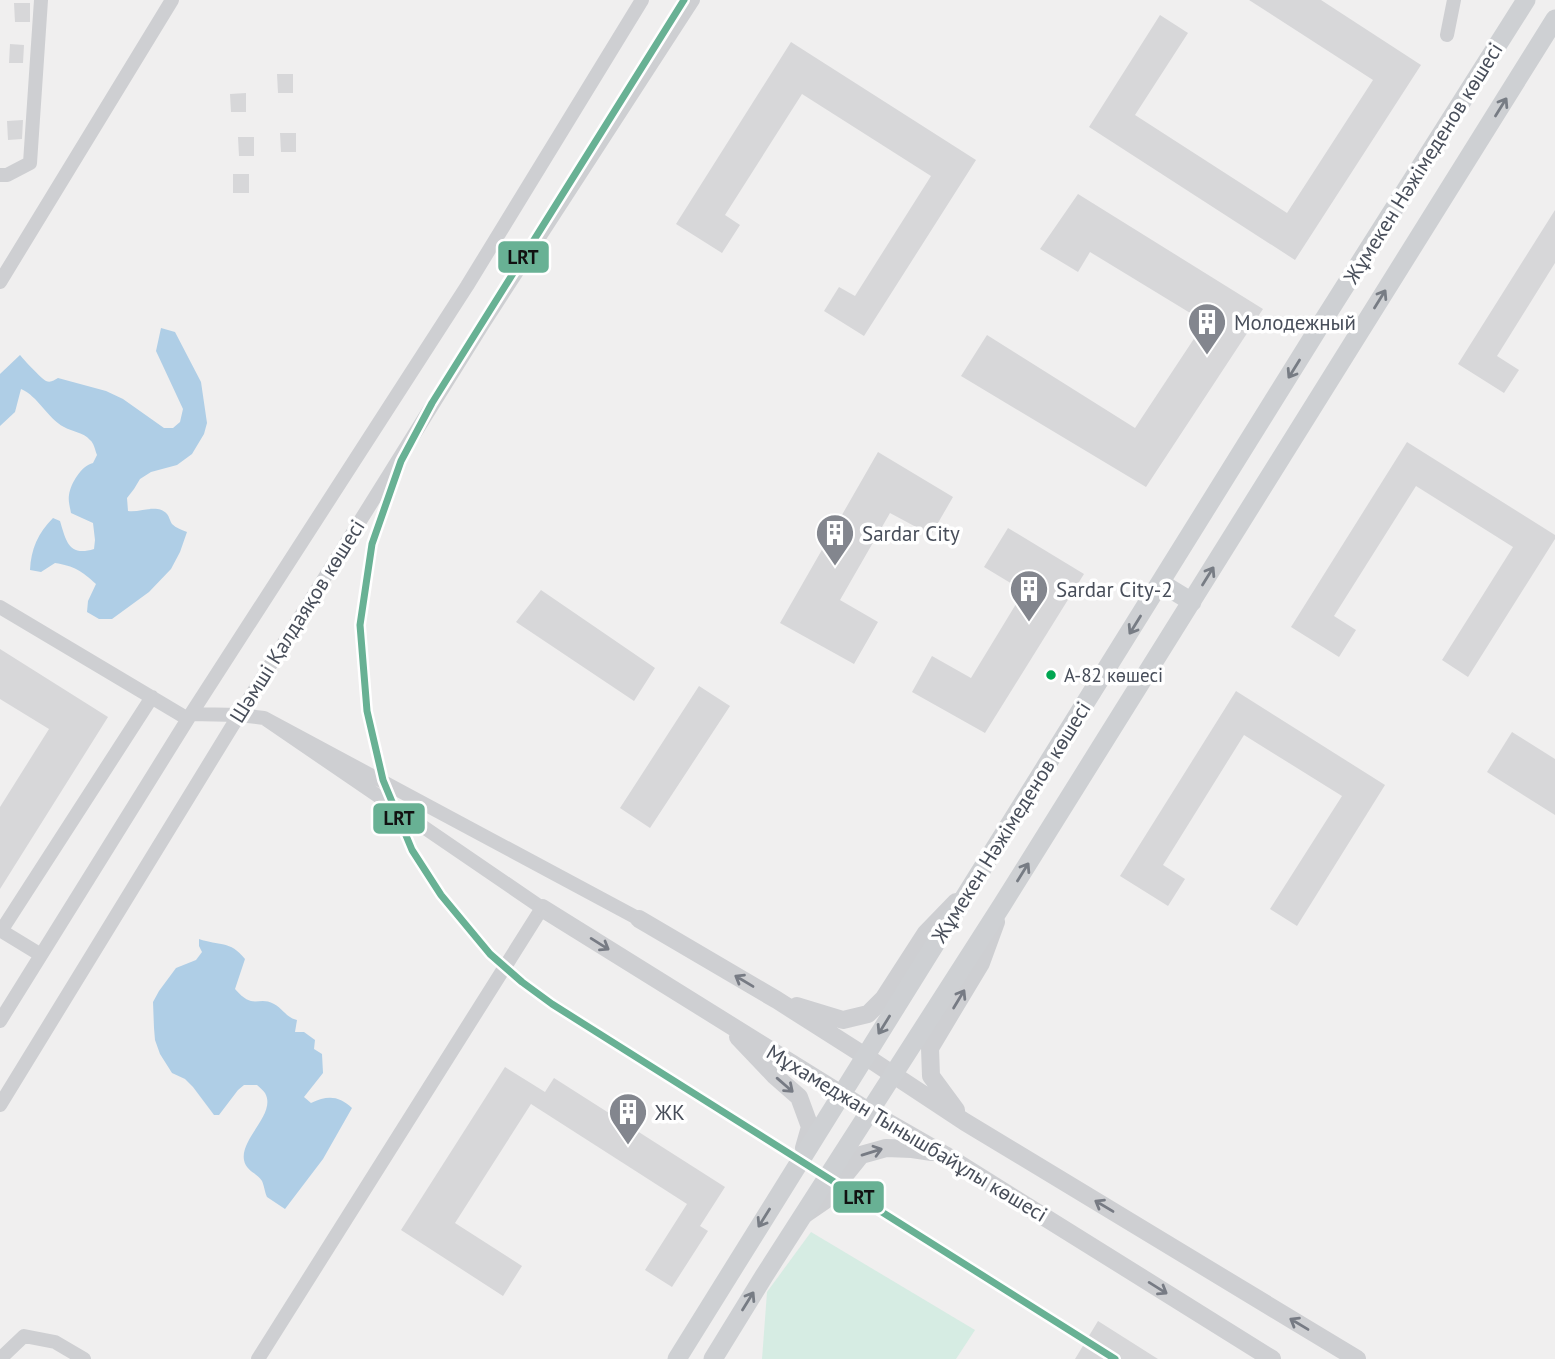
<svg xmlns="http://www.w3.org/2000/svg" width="1555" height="1359" viewBox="0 0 1555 1359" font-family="'PT Sans',sans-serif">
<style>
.green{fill:#d6ece3}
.water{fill:#afcee6}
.building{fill:#d7d7d9}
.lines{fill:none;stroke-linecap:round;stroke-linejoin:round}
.minor{stroke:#cecfd2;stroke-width:14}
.tertiary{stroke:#cecfd2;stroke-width:18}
.secondary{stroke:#ced0d3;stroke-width:19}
.rail-1-casing{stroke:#fff;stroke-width:12}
.rail-1{stroke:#68b194;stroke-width:7}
.oneway{stroke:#777c84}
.oneway2{stroke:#777b84}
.bus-dot{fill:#00a651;stroke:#fff;stroke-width:2.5}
.labels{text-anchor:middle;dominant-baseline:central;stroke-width:7;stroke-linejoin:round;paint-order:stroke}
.bus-label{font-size:19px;fill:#484e5a;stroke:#fff;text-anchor:start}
.street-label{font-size:21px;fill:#484e5a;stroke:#fff}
.poi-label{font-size:21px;fill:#484e5a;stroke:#fff;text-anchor:start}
.line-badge{stroke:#fff;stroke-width:2.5}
.pale-badge-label{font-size:19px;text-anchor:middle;font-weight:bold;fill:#111}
</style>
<rect width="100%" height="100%" fill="#f0efef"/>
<path class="green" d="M811,1232L975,1330L956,1359H762L767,1292Z"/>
<path class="water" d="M161,328L175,332L201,382L207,423L204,434L192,454L177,465L151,472L140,479L134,489L127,498L128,511C140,513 157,503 167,514C169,516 170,521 172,524C176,528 182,530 187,532L180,552L171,569L149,592L112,619H99L87,612L88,601L96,584C82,571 74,566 55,563L41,572L30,570C31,549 38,533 53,518L60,521C66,541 69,557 94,549L95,540L93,523L71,513C70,507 68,501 69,495C71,483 81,466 93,463L97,455C95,450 94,443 90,440C83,432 73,432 64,427C47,418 38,396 21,389L15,412L0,426V374L20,355C24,360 41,378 46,381C51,383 54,380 58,378L106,391L123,399L164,428H173L180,422L183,409L156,351Z
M199,939C219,946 230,940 245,959L235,989C254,1011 258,995 274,1004C283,1009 287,1018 297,1020L295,1032H304L315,1040L314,1049L322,1054L323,1073L304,1097L311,1103C328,1095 339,1096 352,1108L323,1159L285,1209L267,1197C265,1193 264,1185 262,1181C257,1173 246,1171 244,1160C240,1138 277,1114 265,1093C263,1090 260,1088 257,1085H244L238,1090L219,1115H214L193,1087L185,1079L172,1073L160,1054L155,1040L154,1028L153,1002L159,991L176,968L196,960L202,952L199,946Z"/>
<path class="building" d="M1249,0H1321L1421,65L1295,260L1089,127L1160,15L1188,33L1135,115L1287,213L1373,80Z
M14,3H30V22H15Z
M791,42L976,160L864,336L824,311L839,287L855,296L931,176L802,94L725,215L740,225L722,253L676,224Z
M10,44L24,45L23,63H9Z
M277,74H293V93H278Z
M246,93V112H231L230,94Z
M23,120L22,139L8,140L7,121Z
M280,133H296V152H281Z
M238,137H254V156H239Z
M233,174H249V193H233Z
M1078,194L1263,309L1146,487L961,376L987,335L1135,428L1205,322L1090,252L1078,272L1040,249Z
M1555,210V263L1497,356L1519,370L1504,393L1458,364Z
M1407,442L1555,535V539L1468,677L1442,660L1513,547L1416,486L1334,616L1356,630L1339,657L1291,627Z
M878,452L953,497L931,535L890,513L840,600L878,622L854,664L780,623Z
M1008,528L1084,574L985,733L912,692L932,656L971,678L1024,591L984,567Z
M541,590L655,668L634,701L516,622Z
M0,649L108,717L0,889V807L49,729L0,699Z
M699,686L730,706L650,828L620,808Z
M1236,691L1385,785L1297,926L1270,909L1342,796L1244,735L1163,865L1185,879L1168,906L1120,876Z
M1512,732L1555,759V815L1487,772Z
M505,1067L545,1092L554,1078L725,1187L700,1226L708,1231L672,1287L645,1270L687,1204L531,1104L455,1223L522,1266L503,1296L401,1230Z
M1098,1321L1158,1359H1075Z"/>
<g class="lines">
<path class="minor" d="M1447,35L1454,0
M0,175H7L30,163L41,0
M0,282L172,0
M0,607L188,719
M191,714L239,715L264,718
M0,930L41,955
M1,931L152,697
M0,1021L191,714L467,286L642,0
M0,1105L239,715L483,324L693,0
M2,1359L3,1356L24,1336L55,1342L84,1359
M258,1359L542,908L264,718L639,919"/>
<path class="tertiary" d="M542,908L870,1112L945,1155L1272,1359
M639,919L777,1000L865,1056L965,1122L1357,1359
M797,1006L843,1020L868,1014L884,998L926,933L956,902
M738,1037L775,1076L799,1097L810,1127L804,1148
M956,1110L931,1076L930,1048L981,963L996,922
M805,1214L824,1201L861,1155L886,1148L912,1149L932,1152"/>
<path class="secondary" d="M1161,583L1192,602
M677,1359L1321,324L1526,0
M713,1359L764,1276L1002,905L1555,19"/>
<g class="rail-1-casing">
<path id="rail-1" d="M684,0L432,403L401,461L372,544L360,625L367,711L383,780L412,850L441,895L490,954L522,982L552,1004L1115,1359"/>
</g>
<use href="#rail-1" class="rail-1"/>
</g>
<defs><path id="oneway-shaft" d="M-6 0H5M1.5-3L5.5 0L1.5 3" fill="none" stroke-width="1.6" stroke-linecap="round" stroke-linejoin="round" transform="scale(1.75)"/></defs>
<g class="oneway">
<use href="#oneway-shaft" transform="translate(1501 107) rotate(-58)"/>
<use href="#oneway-shaft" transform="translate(1380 299) rotate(-58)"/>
<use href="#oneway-shaft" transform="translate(1294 369) rotate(122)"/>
<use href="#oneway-shaft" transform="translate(1208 576) rotate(-58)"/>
<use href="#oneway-shaft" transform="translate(1135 625) rotate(122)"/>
<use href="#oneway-shaft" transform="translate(1023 872) rotate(-58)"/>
<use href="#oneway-shaft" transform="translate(884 1025) rotate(122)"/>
<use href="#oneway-shaft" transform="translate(764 1218) rotate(122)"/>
<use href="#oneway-shaft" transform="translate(748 1301) rotate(-58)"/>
</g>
<g class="oneway2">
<use href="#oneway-shaft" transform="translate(600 944) rotate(32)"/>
<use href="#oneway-shaft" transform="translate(744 981) rotate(-149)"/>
<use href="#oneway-shaft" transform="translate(959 999) rotate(-59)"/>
<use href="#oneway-shaft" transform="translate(785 1085) rotate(41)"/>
<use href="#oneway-shaft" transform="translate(872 1152) rotate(-17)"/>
<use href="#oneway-shaft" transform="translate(1104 1206) rotate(-149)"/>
<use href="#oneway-shaft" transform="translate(1158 1288) rotate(32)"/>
<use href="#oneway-shaft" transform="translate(1299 1324) rotate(-149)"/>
</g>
<defs>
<g id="building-pin" transform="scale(2.0125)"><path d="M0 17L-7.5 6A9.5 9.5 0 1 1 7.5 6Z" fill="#83868e" stroke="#fff"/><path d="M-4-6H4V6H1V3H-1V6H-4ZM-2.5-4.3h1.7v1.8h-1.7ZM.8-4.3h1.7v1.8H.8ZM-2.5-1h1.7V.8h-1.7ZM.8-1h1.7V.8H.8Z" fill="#fff"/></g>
</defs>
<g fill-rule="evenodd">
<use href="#building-pin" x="1207" y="322"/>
<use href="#building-pin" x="835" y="533"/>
<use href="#building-pin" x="1029" y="589"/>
<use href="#building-pin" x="628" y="1112"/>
</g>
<circle class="bus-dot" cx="1051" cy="675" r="6"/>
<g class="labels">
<g class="bus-label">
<text x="1064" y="675">A-82 көшесі</text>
</g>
<g class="street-label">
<text transform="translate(1423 163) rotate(-58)">Жұмекен Нәжімеденов көшесі</text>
<text transform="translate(297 621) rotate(-58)">Шәмші Қалдаяқов көшесі</text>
<text transform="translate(1011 822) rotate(-58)">Жұмекен Нәжімеденов көшесі</text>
<text transform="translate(907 1133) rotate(31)">Мұхамеджан Тынышбайұлы көшесі</text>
</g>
<g class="poi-label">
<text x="1234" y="322">Молодежный</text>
<text x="862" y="533">Sardar City</text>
<text x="1056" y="589">Sardar City-2</text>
<text x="655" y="1112">ЖК</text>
</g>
</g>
<g class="line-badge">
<rect x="497" y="240" width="53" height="34" rx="7" fill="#68b194"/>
<rect x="372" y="802" width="54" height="33" rx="7" fill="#68b194"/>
<rect x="832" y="1180" width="53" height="34" rx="7" fill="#68b194"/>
</g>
<g class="pale-badge-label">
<text x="523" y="264">LRT</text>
<text x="399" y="825">LRT</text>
<text x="859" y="1204">LRT</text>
</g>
</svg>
